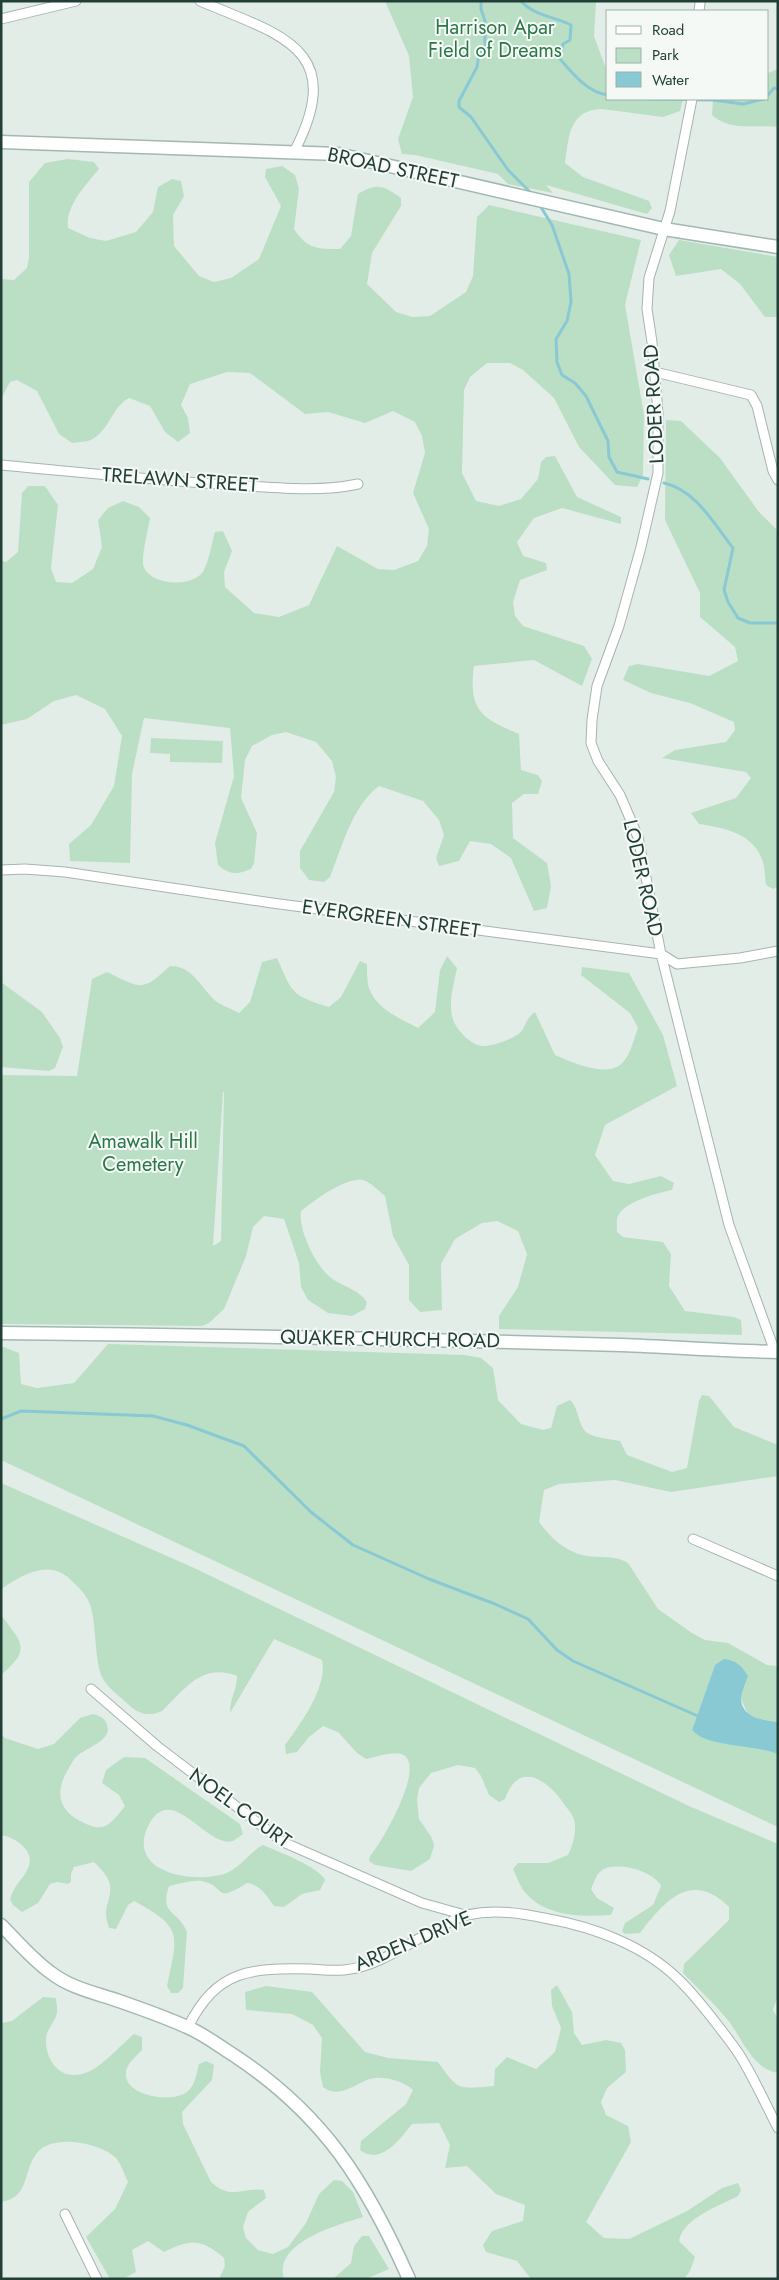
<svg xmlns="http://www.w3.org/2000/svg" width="779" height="2280" viewBox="0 0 779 2280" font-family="Jost,sans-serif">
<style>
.green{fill:#bbdfc4;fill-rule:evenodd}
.water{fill:#89c9d4}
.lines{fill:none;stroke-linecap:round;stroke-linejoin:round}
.stream{stroke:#89c9d4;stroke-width:3}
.street-casing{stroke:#a5b5af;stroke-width:11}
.secondary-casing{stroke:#a1b9b0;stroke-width:15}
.street{stroke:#fff;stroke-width:9}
.secondary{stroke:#fff;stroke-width:12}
.labels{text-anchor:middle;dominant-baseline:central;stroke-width:4;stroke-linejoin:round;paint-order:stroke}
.park-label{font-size:20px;fill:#2b7747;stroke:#f4f9f6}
.street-label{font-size:20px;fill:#223f37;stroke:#f4f9f6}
</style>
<rect width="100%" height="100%" fill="#e3ede8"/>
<path class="green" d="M385,1H596L594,36L608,74V99H683L680,111L663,117L602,109C568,110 569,138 565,163L583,177L649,201L652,208L647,214L546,185L553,193L508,184L498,174L415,155L402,154L398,139L413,97L409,56Z
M778,69V127C756,124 730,132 712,115L713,99H768V73Z
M68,159L94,162L99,169C86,185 65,206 68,228L90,238L106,241L136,232L153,212L158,187L172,179L181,181L184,196L173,215L174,246L199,276L214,282L231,278L259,259L281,206L265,177L266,169L282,166L295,175L299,189L294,229C307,249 317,249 340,249L351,236L358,194C377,183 383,185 401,198V206L372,253L367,284L396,312L412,317L430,316L466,292L473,276L477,217L489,205L641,240L625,305L644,415L643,475L637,487L615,485L579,447L554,398L523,370L510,363H487L470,377L464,390L462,473L476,501L499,506L521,499L538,479L541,462L546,457L555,456L577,497L621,517V524L562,508L534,518L517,542L523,556L546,563L547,570L520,580L513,602L515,616L523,626L584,646L592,659L582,686L534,660L474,666C468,711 482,718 519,734L521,770L538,775L542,781L538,794H524L512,803L513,838L547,863L551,886L547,908L534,911L511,858L491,844L470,841L459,861L439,866L436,858L444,835L439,820L423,801L379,786C352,806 342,847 330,877L324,882L309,880L300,868V851L334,792L336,777L332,761L316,742L286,732L272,735L252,746L245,760L241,798L257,833L254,863L251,869C237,875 230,875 218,865L215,843L234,776L230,728L144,718L132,774L130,863L70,861L69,844L91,825L114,786L122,736L105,709L76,695L54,701L27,719L1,725V561L6,562L18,552L22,493L28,486H45L58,505L51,568L56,582L72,583L93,569L102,547L98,520L108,508L123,501L139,507L150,518C148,531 142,552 143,564C146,584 188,589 202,573C208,566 212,542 215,532L223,531L232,551L224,572L225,587L254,613L279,617L309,605L337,546L378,569L394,570L418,561L427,546L429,529L413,493L425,453L422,436L415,422L393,411L365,423L328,412L305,414L250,373L227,372L190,384L181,405L188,418L190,433L178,442L165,432L150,406L129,398C111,407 109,434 88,441C84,442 77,442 72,443L59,434L37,391L17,380L10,382L1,399V279L14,280L27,268L29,258V182L45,163Z
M679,240L778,257V317H765L740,284L721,269L676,276L669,255Z
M666,420L681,421L720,458L759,512L778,531V887L773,889L766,885C765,878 765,868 763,862C754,833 724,828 699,824L691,813L736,798L751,778L746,772L662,758L675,750L726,742L735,730L734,722L690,703L651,693L623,680L629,666L638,664L709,676L738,661L735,647L700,617V593L665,520Z
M151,738L223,741L222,763L170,762V754L150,753Z
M447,956L457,968C454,984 447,1006 454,1022C458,1031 472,1046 483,1046C492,1046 509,1040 517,1035C526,1030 524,1019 535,1012L555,1055C572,1062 609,1080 624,1061C631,1053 634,1038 638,1028L630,1013L581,975L582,967L629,973L663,1035L677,1086L605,1125L595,1155L613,1181L629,1184L661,1176L674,1183L672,1190C658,1193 625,1201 618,1216C616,1220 617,1227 617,1232L623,1237L663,1242L671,1254L669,1286L685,1311L734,1317L741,1320L742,1335L499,1329V1316L518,1287L527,1254L518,1231L497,1221L482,1223L455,1239L441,1264L442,1310L420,1312L409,1300V1265L393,1236L385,1196C379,1191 370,1182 363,1180C345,1177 315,1200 301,1211C298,1231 317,1269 334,1280C345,1287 359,1290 367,1302L365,1309L352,1316L328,1313L308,1300L301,1287L299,1263L284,1219L264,1216L253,1227L246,1256L224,1309L209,1323L202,1326L1,1324V1075L77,1076L92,979L107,972C141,988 141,993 170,966C194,966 201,989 217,1002C223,1006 232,1009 239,1013L250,1002L262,962L277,958C293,994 291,995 329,1007L341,997L360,961L367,964C367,971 367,981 369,988C377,1010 400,1018 418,1028L435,1012L440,970ZM224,1092L221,1241L213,1246L223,1092Z
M1,982L42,1012L60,1038L63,1047L55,1068L49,1071L1,1067Z
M108,1344L465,1355L481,1358L493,1368L498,1400L521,1424L543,1430L551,1428L557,1406L570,1400C580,1409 577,1427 589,1434C597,1438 610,1439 620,1441L627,1455L672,1472L687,1468L699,1401L702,1395L709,1396L734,1427L778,1445V1476L671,1492L615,1480L559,1484L544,1490L539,1522C551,1538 562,1549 582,1555C598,1559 614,1554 628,1563L658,1609L692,1633L705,1640L728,1643L767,1665L778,1666V1722L759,1719L748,1714L741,1699L715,1665L692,1730L720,1742L765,1748L778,1754V1827L1,1460V1346L19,1353L21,1384L37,1388L74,1383Z
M1,1483L192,1567L689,1806L778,1844V1996L773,2010L778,2019V2073C751,2069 742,2036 726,2018C713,2002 697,1988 683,1973L684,1964L729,1920V1907C692,1870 665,1900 640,1933L625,1934L622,1931L625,1923L653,1905L661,1886C653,1871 620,1862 604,1869C597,1872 594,1882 591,1889L597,1898L614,1908L611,1915C580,1917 544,1917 523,1890C519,1884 516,1875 513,1869L518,1863H548L568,1855C573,1845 578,1829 573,1817C571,1812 565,1806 562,1801C544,1777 518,1762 505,1799L499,1802L489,1795L481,1776L475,1768L458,1765L431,1773L419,1788L417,1800L419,1819L432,1838L434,1846L430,1859L411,1871L375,1865L369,1861L370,1856C381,1844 429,1762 401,1754C392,1751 376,1757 366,1759L357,1753L338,1732L323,1726L309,1737L297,1752L286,1754L285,1745C300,1724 328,1687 322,1660L274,1639L230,1713C230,1697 237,1691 237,1676C202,1662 185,1689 162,1711C150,1717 137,1714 128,1704C120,1697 106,1686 102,1677C94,1659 97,1625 90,1605C88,1597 81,1590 75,1584C51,1557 26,1573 1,1589Z
M1,1615C23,1644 31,1649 1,1675Z
M93,1714C99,1716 105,1717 107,1725C113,1740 86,1748 77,1756C74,1759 71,1764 69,1768C57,1787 56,1805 75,1818C102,1834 107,1829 125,1806L119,1795L102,1783L106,1770L124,1757L145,1758L240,1824L243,1834C240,1836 236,1839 233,1841C212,1848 183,1802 162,1811C154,1814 149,1823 146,1831C131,1874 195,1883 224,1874C240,1869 249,1852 263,1845C277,1851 319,1867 325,1880L320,1890L302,1894L284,1907L274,1906C266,1895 261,1885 247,1883C212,1905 228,1886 201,1881C192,1880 179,1884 169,1886C159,1916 178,1909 187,1932L183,1988L178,1993H171L167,1986C177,1936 185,1928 134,1901L128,1905L116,1929L109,1928C101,1907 112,1901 110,1885C109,1877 100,1868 94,1862L74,1867L71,1874V1882L68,1884L57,1882L50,1884L38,1903L22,1912L13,1905L10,1899C15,1883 23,1880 28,1868C36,1851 15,1837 1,1835V1734L5,1738L38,1749L54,1744L80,1718Z
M557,1985L572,2012L574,2033L582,2045L606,2040L621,2043L625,2050L626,2072L607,2088L601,2102L606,2115L628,2126L631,2142L586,2222L604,2238L629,2239L687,2211L722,2188L738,2183L741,2190L738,2196C719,2206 683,2218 679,2241L695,2257L690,2271L684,2279H531L517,2261L486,2252L483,2245L492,2231L523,2221L525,2205L496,2194L467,2166L445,2168L450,2145L439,2123L412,2124C400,2139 381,2166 360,2150L361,2141L406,2104L413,2090C405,2082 387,2077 375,2078C357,2080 342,2101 323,2087L320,2072L322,2038L313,2025L292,2014L246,2010L245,1992L266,1986L312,1992L365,2052L388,2058L438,2062C459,2091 457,2089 494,2086L495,2069L507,2057L536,2069L555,2052L561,2028L552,2006L551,1990Z
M43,1997L56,1998C56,2002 58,2009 57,2013C55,2022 47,2029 46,2038C45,2063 63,2084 90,2071C102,2066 123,2043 134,2034L142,2037V2050C136,2057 125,2064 126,2075C126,2097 178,2105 190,2089C195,2084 197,2071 199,2064L206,2061L214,2065L212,2080L182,2112L183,2124L211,2182C232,2201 241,2187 264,2190L266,2198L248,2212L243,2227L246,2238L258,2250L273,2254L288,2247L306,2223L319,2194L334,2180L342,2181L353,2192L363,2217C338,2225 273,2242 284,2279H219L225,2266L224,2258C200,2238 191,2239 164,2252L148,2241L132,2250L136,2272L123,2279H110L86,2237L115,2209L128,2182C125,2176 121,2164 116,2158C100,2143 53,2133 37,2153C22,2171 31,2197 1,2202V2023L12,2021Z
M362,2236H369L389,2269L366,2279H333L351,2263L354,2246Z"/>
<path class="water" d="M724,1659C737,1661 741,1665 748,1676C746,1682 741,1692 741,1699C742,1718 763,1720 778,1722V1754C755,1744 708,1748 692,1730L715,1665Z"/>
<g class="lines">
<path class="stream" d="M481,1V9L485,21V45L479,54L477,67L459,101V107L471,117L508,170L533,195
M521,1C533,15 555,17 571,25L570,40L563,44L560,59C572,73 588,93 608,95
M768,95L774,88L778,89
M647,99L713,100L743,104L764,99
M539,204L552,225L569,274L571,302L567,321L556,339L557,362L562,375L575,383L586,396L608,441L609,457L617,472L648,479
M664,483C696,490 714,524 733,548L724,590L728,602L738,618L750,623H778
M1,1419L21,1411L153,1416L187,1425L244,1446L311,1512L353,1545L429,1579L495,1604L528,1619L557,1650L573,1661L700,1717"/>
<g class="street-casing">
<path id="street" d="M200,1C280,35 348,48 294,152
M699,11L700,3
M1,19L76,1
M692,99L670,211L649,278L647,309L652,342L658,413V473L641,547L619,626L597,686L592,720L591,743L598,761L620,795L638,837L661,954L729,1225L775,1352
M655,372L751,395L757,406L773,471L778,480
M1,465C77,472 153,480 229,485C272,487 316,493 358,484
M1,870L25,869L65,872L272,903L661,954L677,964L740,958L778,951
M693,1539L778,1576
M91,1689L157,1746L283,1842L422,1903L465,1915
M188,2027C217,1969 251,1968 310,1969C321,1970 333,1971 344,1970C381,1967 413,1939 446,1924C453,1921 460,1916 467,1915C495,1909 521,1913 549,1919C594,1927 644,1946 677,1978C693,1993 706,2010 719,2027C726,2036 733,2045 739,2054C754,2078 765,2103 778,2128
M65,2214L97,2279"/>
</g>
<g class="secondary-casing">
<path id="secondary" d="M1,142L338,154L664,229L778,247
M1,1333C208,1335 415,1339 622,1345C674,1347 726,1351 778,1352
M1,1925C17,1941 32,1959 50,1972C70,1988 96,1993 119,2001C142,2009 165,2017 187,2027C204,2034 219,2046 235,2056C324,2115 366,2182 409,2279"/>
</g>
<use href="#street" class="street"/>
<use href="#secondary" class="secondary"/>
</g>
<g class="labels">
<g class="park-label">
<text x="495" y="27">Harrison Apar<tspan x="495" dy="23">Field of Dreams</tspan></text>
<text x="143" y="1141">Amawalk Hill<tspan x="143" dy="23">Cemetery</tspan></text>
</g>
<g class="street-label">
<text transform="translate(393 168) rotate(12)">BROAD STREET</text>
<text transform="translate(654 404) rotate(-93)">LODER ROAD</text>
<text transform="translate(180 480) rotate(4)">TRELAWN STREET</text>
<text transform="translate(643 878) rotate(77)">LODER ROAD</text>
<text transform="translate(391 919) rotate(8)">EVERGREEN STREET</text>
<text transform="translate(390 1339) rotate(1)">QUAKER CHURCH ROAD</text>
<text transform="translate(240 1808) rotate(36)">NOEL COURT</text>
<text transform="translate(413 1941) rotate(-23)">ARDEN DRIVE</text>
</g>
</g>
<rect width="779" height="2280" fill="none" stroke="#223f37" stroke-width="5"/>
<rect x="606" y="10" width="162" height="90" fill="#f4f9f6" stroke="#a0afaa"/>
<rect x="616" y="26" width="25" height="8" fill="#ffffff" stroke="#a0afaa"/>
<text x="652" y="35" font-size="15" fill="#223f37">Road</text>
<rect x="616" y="48" width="25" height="15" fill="#bbdfc4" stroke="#a0afaa"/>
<text x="652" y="60" font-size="15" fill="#223f37">Park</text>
<rect x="616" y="72" width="25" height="15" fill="#89c9d4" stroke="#a0afaa"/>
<text x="652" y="85" font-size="15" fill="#223f37">Water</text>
</svg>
